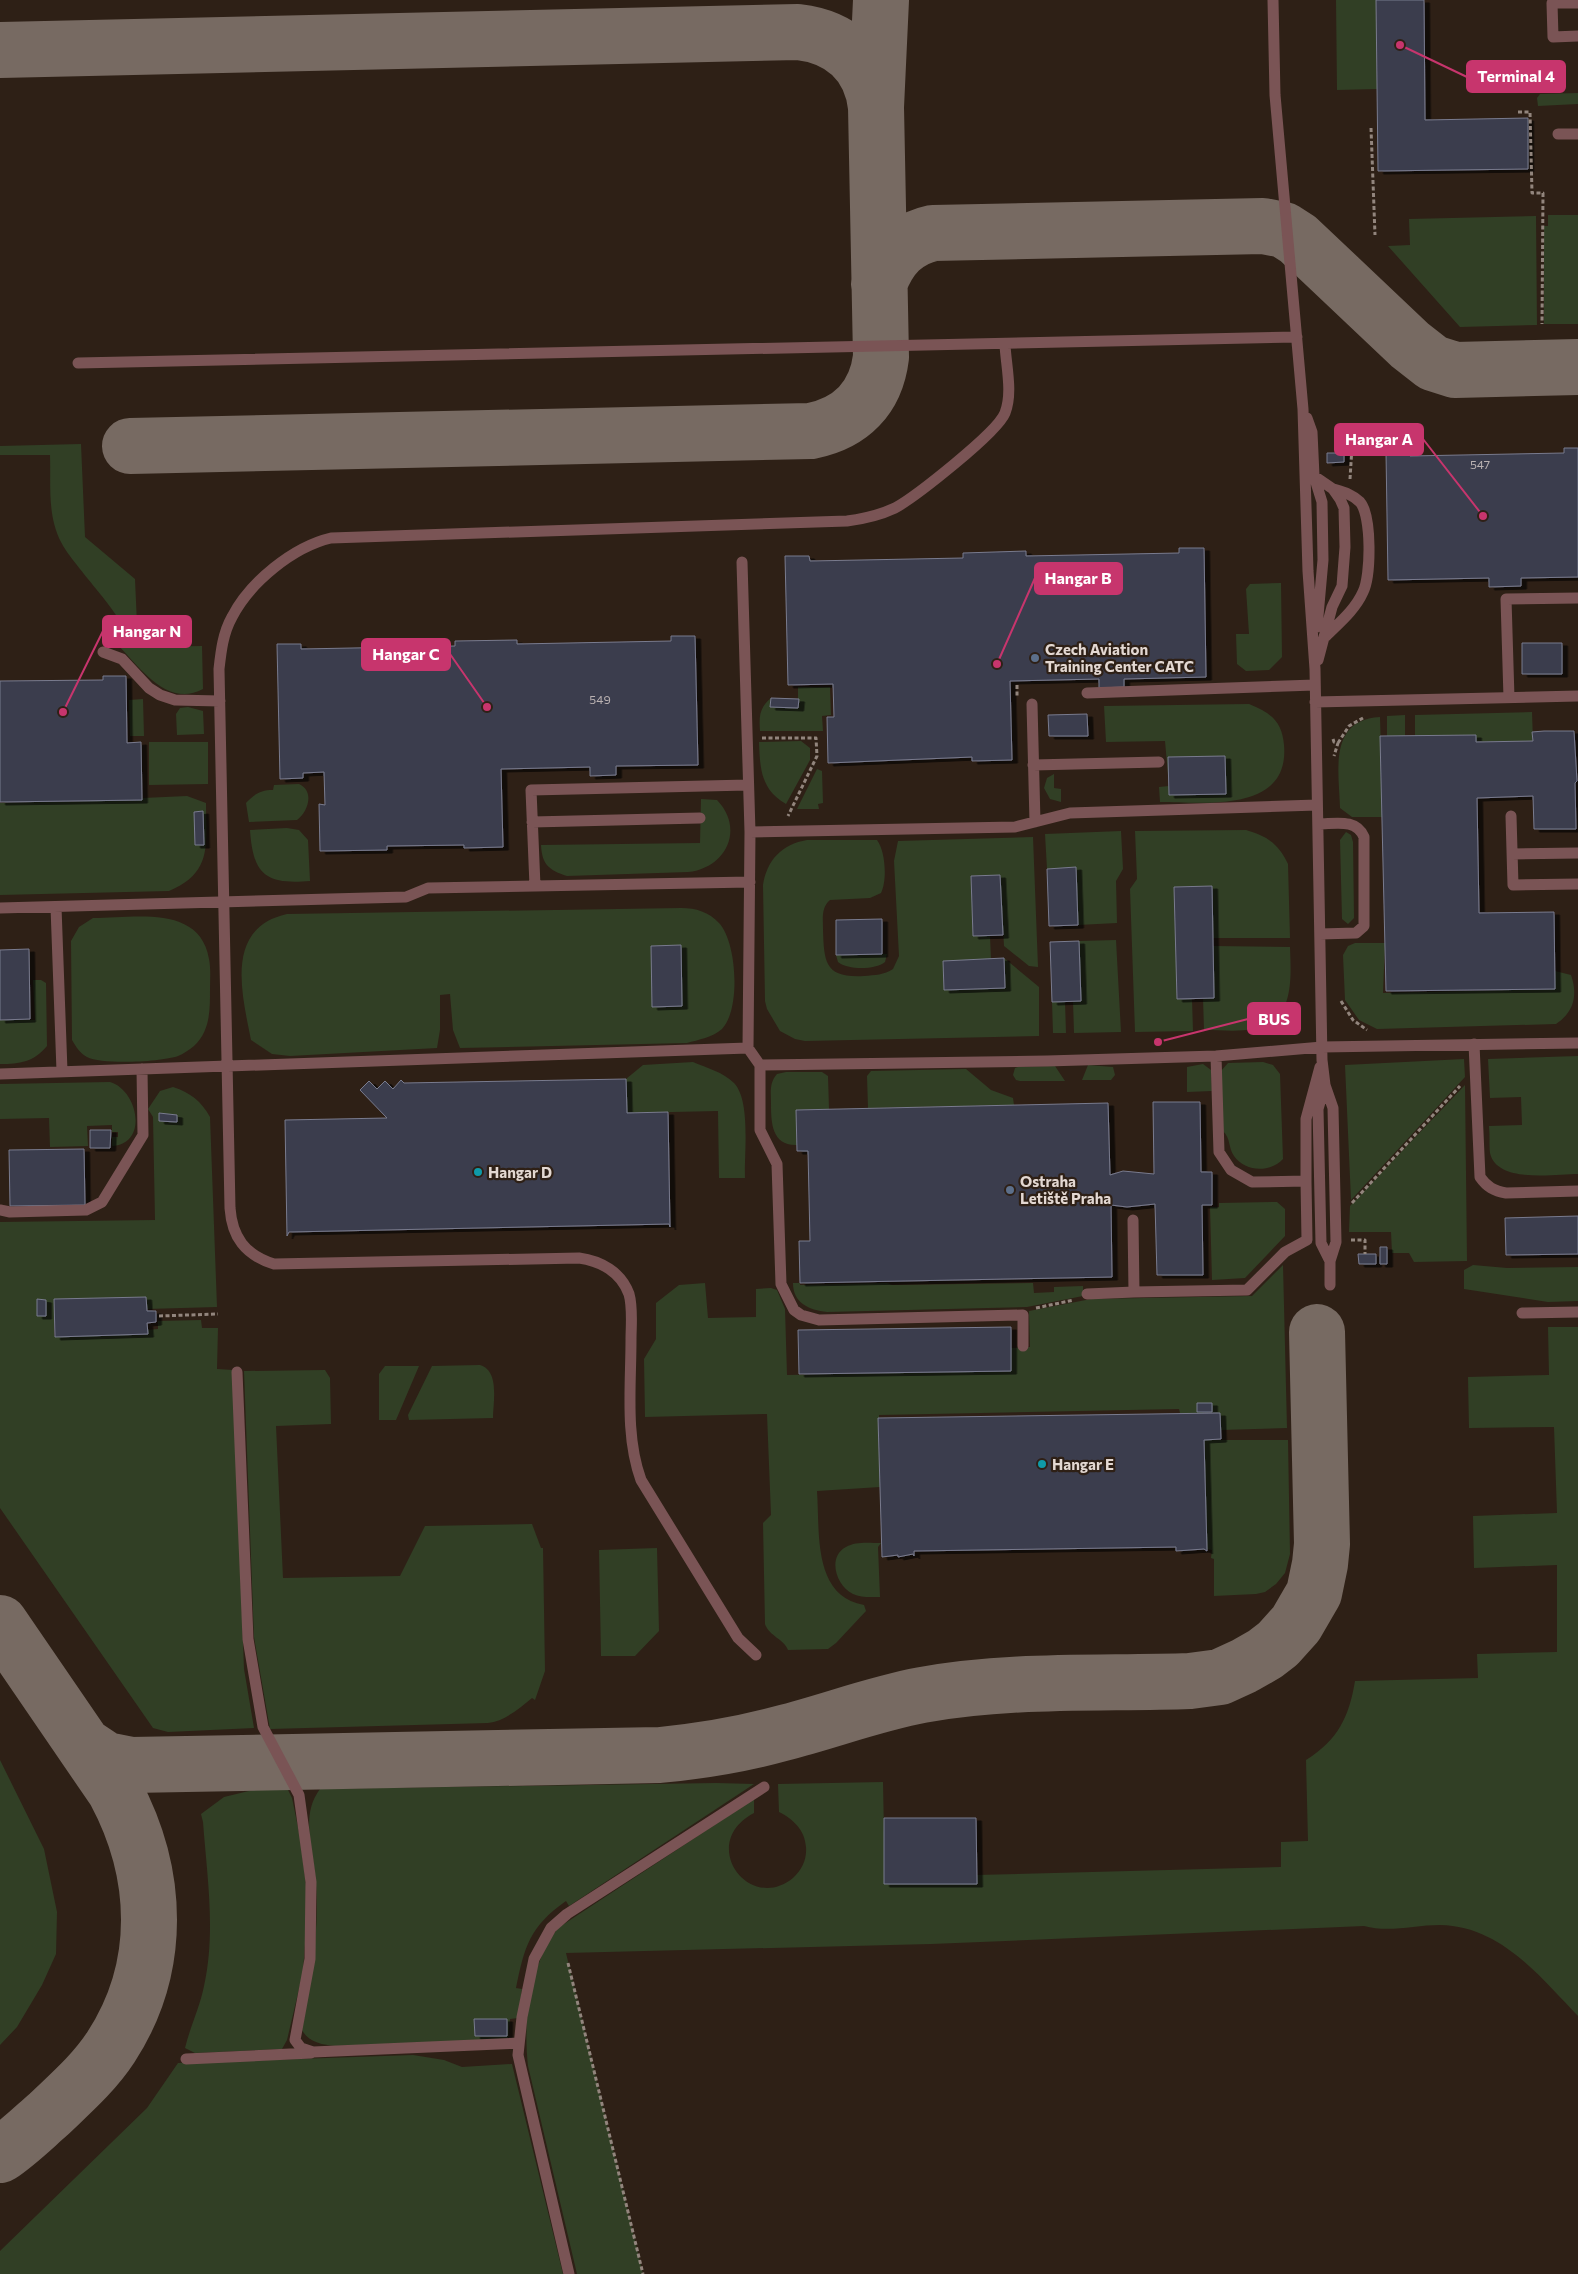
<svg xmlns="http://www.w3.org/2000/svg" width="1578" height="2274" viewBox="0 0 1578 2274" font-family="Commissioner,sans-serif">
<style>
.green{fill:#313f25;fill-rule:evenodd}
.lines{fill:none;stroke-linecap:round;stroke-linejoin:round}
.taxiway{stroke:#776a62;stroke-width:56}
.building{fill:#3b3d4d;stroke:#797b8e;filter:url(#shadow)}
.path{stroke:#92857d;stroke-width:3;stroke-dasharray:4 2.5;stroke-linecap:butt}
.lane{stroke:#7a5455;stroke-width:11}
.service-dot{fill:#5c6f8a;stroke:#2e2016;stroke-width:2}
.culture-dot{fill:#0f9aa8;stroke:#2e2016;stroke-width:2}
.labels{text-anchor:middle;dominant-baseline:central;stroke-width:4.5;stroke-linejoin:round;paint-order:stroke}
.number-label{font-size:12px;fill:#b9b1b1}
.poi-label{font-size:15px;font-weight:bold;fill:#e3d8d2;stroke:#2e2016;text-anchor:start}
.leader{fill:none;stroke:#c7356d;stroke-width:2}
.callout-dot{fill:#c7356d;stroke:#2e2016;stroke-width:2}
.callout{fill:#c7356d;stroke:#c7356d;stroke-width:2}
.callout-label{font-size:16px;text-anchor:middle;font-weight:bold;fill:#fff}
</style>
<defs>
<filter id="shadow"><feDropShadow dx="5.5" dy="3" stdDeviation="0" flood-color="#0009"/></filter>
</defs>
<rect width="100%" height="100%" fill="#2e2016"/>
<path class="green" d="M1336,0H1376L1377,89L1337,90Z
M1578,93V104L1538,106L1537,98L1540,94Z
M1548,215H1578V324H1544V226H1548Z
M1536,216L1537,325L1460,327L1388,246L1410,245L1409,219Z
M81,444L85,537L135,579L138,647L202,646L203,689C168,708 141,669 119,646C120,639 121,630 120,623C118,611 70,561 61,542C47,515 51,485 50,455H0V446Z
M1281,583L1282,657L1269,670L1246,671L1237,664L1236,634H1249L1246,589L1250,584Z
M798,687H830L831,715L822,716L823,731H760C759,717 759,708 771,698V707L798,708Z
M143,699L144,736H130L129,700Z
M1249,704C1271,713 1282,721 1284,745C1290,814 1203,802 1160,802L1159,787L1169,786L1165,741L1106,742L1104,706Z
M188,707L203,711L204,734L177,735L176,714L180,708Z
M1532,712L1533,741L1476,742V735L1415,736V715Z
M1405,715V736H1387V716Z
M1380,717L1383,817H1352L1340,808C1339,771 1328,720 1380,717Z
M801,741L810,748V760L786,804C761,790 760,769 759,742Z
M149,742H208V784L149,785Z
M817,769L822,771L823,803L818,804L819,809H797Z
M1054,774V788L1061,789V802L1050,799L1044,788L1047,778Z
M299,784C315,791 308,812 297,820L249,822L246,803C255,794 260,790 273,790L274,785Z
M187,796L206,803C206,844 213,873 169,891L0,895V803L142,800L143,798ZM195,812H203V845L195,844Z
M701,799L717,800C745,829 726,868 688,872L567,876C549,870 542,865 541,845L700,843Z
M287,828L299,830L308,840L310,881C265,885 253,874 250,830Z
M1246,830C1267,836 1279,844 1288,864L1290,938H1213L1212,886L1174,887L1177,999H1192L1193,1031L1135,1032L1130,889L1137,879L1135,831Z
M1121,831L1123,869L1116,881L1117,923L1078,925L1076,868L1047,869L1045,834Z
M1346,832L1351,835L1353,842L1354,918L1348,924L1342,919L1340,840Z
M1033,837L1038,967L1029,966L1004,946L1000,875L971,876L973,936H990L991,959L943,961L944,990L1005,988L1004,958L1039,987V1036L805,1041L795,1039L780,1031L767,1009L765,1001L763,885C767,860 782,844 807,840H877C886,852 887,881 881,893L870,898L830,900C821,908 823,918 823,929C824,963 825,978 864,976C875,975 884,975 893,969L899,956L894,861L898,841Z
M681,908C696,908 709,912 719,923C737,942 741,1009 722,1029C713,1037 698,1040 687,1043L460,1048L453,1030L450,994L440,995V1030L437,1048L290,1056L272,1054L251,1040C242,994 224,928 287,914ZM681,945L682,1006L652,1007V946Z
M93,918C134,918 200,904 209,959C211,969 210,980 210,990C210,1011 210,1031 194,1046C189,1050 183,1054 178,1056C161,1062 102,1065 87,1057C80,1053 76,1047 72,1040L71,941L79,927Z
M1116,940L1121,1032L1074,1033L1073,1001H1081L1079,941Z
M1355,943H1385L1383,993L1554,989L1555,971L1571,975C1578,995 1574,1012 1556,1024L1377,1029L1359,1020L1345,1000L1343,955L1348,946Z
M1213,946L1290,947C1291,978 1295,1022 1254,1029C1238,1032 1220,1030 1204,1030L1203,998Z
M887,954L885,962C875,970 848,970 838,962L836,955Z
M33,980H41L46,983L47,1046C34,1062 20,1064 0,1064V1020H35Z
M1052,1002H1065L1066,1033H1053Z
M1578,1056V1174C1555,1174 1497,1184 1490,1153C1489,1145 1490,1135 1489,1126L1522,1125L1521,1097L1490,1098L1488,1059Z
M1464,1059L1465,1077L1351,1200L1345,1065Z
M693,1062C707,1068 723,1072 734,1083C751,1101 744,1153 745,1178H719L718,1111L627,1113L626,1079L643,1065Z
M1263,1062L1273,1065L1280,1074L1283,1159C1270,1173 1245,1172 1234,1156C1228,1147 1231,1139 1223,1131L1221,1071L1228,1063Z
M1203,1064L1211,1070L1212,1091L1187,1092V1067Z
M1088,1065L1113,1067L1115,1075L1111,1080H1082Z
M1055,1066L1065,1081H1020L1016,1080L1013,1075L1015,1068L1018,1067Z
M966,1069L991,1090L1013,1098L1014,1105L868,1108L867,1076L871,1071Z
M786,1072H822L828,1076L829,1109L797,1110V1145C772,1146 771,1123 771,1104C771,1093 769,1083 777,1074Z
M110,1082C138,1090 149,1144 112,1146V1137H118V1132H112V1125L87,1126L88,1146L50,1147L49,1118L0,1119V1084Z
M1465,1085L1467,1261L1414,1262L1409,1253H1392L1391,1232H1349L1350,1206Z
M173,1087C191,1093 201,1101 210,1117L217,1307L147,1309L146,1297L54,1299V1336L147,1334L148,1330L158,1329V1321L201,1320L202,1328H218L217,1369L233,1370L244,1669L254,1728L168,1732L153,1728L0,1508V1222L155,1220L153,1117L148,1109L160,1091Z
M1277,1202L1285,1209V1236L1245,1278L1212,1280L1210,1207H1219V1203Z
M1283,1265L1287,1428L1221,1430L1220,1413H1180L1179,1409L879,1415L880,1487L817,1491C820,1531 812,1596 864,1605L866,1611L836,1643L828,1649L788,1650C784,1639 769,1636 765,1624L763,1523L771,1515L767,1414L645,1417L644,1359L656,1339V1303L679,1285L705,1283L708,1318L756,1317V1289L771,1288L777,1290L785,1309L787,1375L1011,1371V1348L1030,1347L1029,1311L1091,1299L1252,1296Z
M1473,1265L1507,1268L1578,1267V1301L1548,1302L1464,1289V1270Z
M793,1283H800V1285L887,1283L892,1285L1033,1283L1034,1293L1054,1292V1287L1083,1286V1296L1027,1307L827,1312C809,1310 793,1303 793,1283Z
M1548,1327H1578V2016C1540,1977 1501,1926 1440,1925C1414,1925 1389,1933 1364,1926L931,1944L566,1953L643,2274H577L528,2066C523,2019 529,1967 558,1928L754,1799V1813C697,1843 749,1914 793,1878C802,1870 807,1859 806,1847C805,1830 793,1819 779,1812L778,1784L883,1782L885,1884H976V1875L1281,1867V1842L1308,1841L1306,1760C1338,1740 1349,1717 1355,1681L1478,1678L1477,1654L1557,1652V1565L1474,1568L1473,1516L1557,1513L1554,1427L1469,1428L1468,1377L1549,1375Z
M480,1365C500,1371 493,1402 493,1418L409,1420L408,1415L432,1366Z
M385,1366H419L396,1420H379V1374Z
M325,1370L330,1378L331,1424L276,1426L283,1578L400,1576L425,1526L532,1524L541,1548H543L545,1671L535,1700L532,1698C520,1708 505,1721 488,1723L270,1729L254,1637L244,1371Z
M1204,1440H1288L1290,1554L1285,1573L1276,1584L1265,1592L1256,1594L1214,1596V1559L1211,1558L1212,1550L1207,1549Z
M881,1543L878,1547L880,1597C871,1597 861,1598 853,1594C836,1586 827,1557 846,1547C856,1541 870,1543 881,1543Z
M657,1548L659,1631L635,1656H601L599,1550Z
M0,1760L44,1849L57,1912L56,1954L42,1985L17,2027L0,2045Z
M716,1783L754,1784L569,1906L566,1901C530,1926 524,1947 516,1988L522,1989L518,2018L510,2019L508,2039L335,2046C323,2045 308,2042 302,2030C311,1978 321,1926 315,1874C312,1845 301,1814 320,1789Z
M253,1790H288L292,1798L300,1837L308,1901L303,1972L287,2040L282,2049L195,2053L185,2048C190,2027 200,2007 204,1986C216,1932 207,1876 203,1822L201,1814L224,1797Z
M413,2055L444,2060L462,2067L512,2064L563,2274H0V2251L147,2108L178,2063Z"/>
<g class="lines">
<path class="taxiway" d="M0,50L798,32C841,37 871,63 876,107
M879,284C889,257 905,239 933,233L1263,226L1284,230L1298,239L1410,345L1433,363L1455,370L1578,367
M130,446L811,431C851,423 876,398 881,357L876,107L881,0
M0,1623L115,1791C159,1873 163,1967 111,2047C94,2073 71,2093 49,2114C33,2128 18,2143 0,2155
M85,1746L106,1760L131,1765L660,1755C702,1751 743,1744 783,1733C830,1721 874,1704 922,1695C1010,1679 1101,1684 1190,1681L1220,1677L1244,1666L1265,1654L1278,1644L1296,1624L1314,1593L1320,1564L1322,1544L1317,1332"/>
</g>
<path class="building" d="M1376,0H1424L1425,120L1528,118V169L1378,171Z
M1564,448H1578V577L1521,578V586L1489,587V578L1388,580L1386,452L1410,451V456L1564,453Z
M1327,453H1344V462L1327,463Z
M1179,548H1204L1206,677L1124,679V687L1099,688V679L1010,681L1012,760L972,761V757L828,763L827,717H834L833,684L788,685L785,556H809L810,561L963,558V553L1026,551V556L1179,553Z
M671,636H695L698,765L616,766V775L590,776V767L501,769L503,847L464,848V845L387,846V850L320,851L319,804L325,805L324,772L303,773V778L280,779L277,644H301V649L455,646V641L517,640V644L671,641Z
M1522,643H1562V674H1522Z
M103,676H126L127,743L141,742L142,800L0,802V681L103,680Z
M771,698L799,699L798,708L770,707Z
M1087,714L1088,736H1049L1048,715Z
M1544,731H1574L1577,781L1575,783L1576,829H1534L1533,796L1477,798L1479,913L1554,912L1555,989L1386,991L1380,736L1476,735V742L1533,741L1532,732Z
M1225,756L1226,794L1169,795L1168,757Z
M203,811L204,845H195L194,812Z
M1076,867L1078,925L1049,926L1047,869Z
M1000,875L1003,935L973,936L971,876Z
M1212,886L1214,998L1177,999L1174,887Z
M882,919V954L836,955V920Z
M1079,941L1081,1001L1052,1002L1050,942Z
M681,945L682,1006L652,1007L651,946Z
M29,949L30,1019L0,1020V950Z
M1004,958L1005,988L944,990L943,961Z
M626,1079L627,1113L668,1112L670,1227L669,1224L289,1232L287,1236L285,1120L387,1118L360,1090L369,1081L377,1089L385,1081L393,1089L401,1080L404,1083Z
M1153,1102H1200L1201,1172H1212V1205H1202L1203,1275H1157L1155,1204L1127,1207L1111,1205L1112,1277L800,1283L799,1241H810L808,1151H797L796,1110L1108,1103L1110,1175L1123,1171L1154,1174Z
M159,1113L177,1115V1122L159,1121Z
M90,1130H111L110,1148H90Z
M84,1149L85,1205L10,1206L9,1150Z
M1578,1216V1254L1506,1255L1505,1218Z
M1380,1247H1387V1264H1380Z
M1358,1254H1376V1264H1359Z
M146,1297L147,1311H156V1322L147,1323L148,1334L55,1337L54,1299Z
M37,1299L46,1300V1316H37Z
M1011,1327V1371L799,1374L798,1330Z
M1197,1403H1212V1412H1197Z
M1220,1413L1221,1439L1204,1440L1207,1551L1204,1549L1176,1551V1547L914,1551V1556L913,1554L898,1557V1555L882,1557L878,1418Z
M884,1818H976L977,1884H884Z
M474,2019H507V2036H475Z"/>
<g class="lines">
<path class="path" d="M1518,112H1530L1532,193H1543L1542,324
M1371,128L1375,235
M1350,479L1352,447
M1017,685V697
M762,738H816L817,756L788,816
M1333,739L1334,742L1338,743L1334,756
M1338,743L1349,726L1363,718
M1341,1001L1353,1020L1367,1030
M1352,1203L1460,1086
M1351,1240H1365V1254
M1036,1308L1074,1300
M159,1316L218,1314
M568,1963L643,2274"/>
<path class="lane" d="M1273,0L1275,95L1303,409L1308,571L1315,669L1322,1060L1325,1085L1333,1108L1336,1242L1330,1261V1285
M1578,3H1552L1553,37L1578,36
M1558,134H1578
M78,363L1297,337
M1307,418L1312,432L1314,476L1322,502L1323,560L1317,627
M1314,476L1333,489L1340,499L1344,508L1345,547L1342,586L1332,607L1318,660
M742,562L750,832L748,1048L760,1065V1130L777,1164L781,1284L794,1310L801,1315L819,1320L1023,1315V1346
M1326,636C1339,623 1355,610 1363,592C1371,576 1372,516 1360,502C1352,494 1343,492 1333,489
M103,652L122,659L149,688L160,695L175,700L220,701
M1087,693L1315,685
M1509,698L1506,599L1578,598
M1315,702L1578,696
M1032,704L1035,822
M1033,765L1159,762
M1511,816L1513,885L1578,884
M532,822L700,818
M1318,824C1335,824 1356,818 1364,837V926L1356,933L1320,934
M750,832L1015,827L1070,813L1317,805
M1512,854L1578,853
M535,886L531,790L748,785
M56,907L62,1071
M0,908L406,897L428,888L750,882
M1474,1044L1480,1177C1487,1187 1494,1191 1506,1193L1578,1191
M1216,1056L1219,1152L1231,1170L1252,1182L1306,1181V1119L1320,1067
M760,1065L1047,1061L1216,1056L1322,1047L1578,1043
M0,1074L748,1048
M1325,1085L1318,1109L1321,1243L1330,1261
M0,1210L10,1212L86,1210L102,1202L143,1135L142,1069
M1133,1220L1134,1292L1247,1290L1285,1252L1307,1240L1306,1181
M1087,1294L1134,1292
M1522,1313L1578,1312
M237,1372L248,1639L263,1727L299,1795L311,1882L310,1959L295,2040L301,2048L313,2052L519,2043
M756,1655L738,1638L641,1480C625,1436 631,1386 631,1340C631,1325 633,1308 629,1294C621,1272 601,1261 579,1258L274,1264C245,1255 232,1237 230,1208L219,669C221,651 223,633 232,617C250,582 293,547 331,538L847,521C863,519 880,515 895,508C915,497 997,433 1005,413C1013,393 1006,365 1005,345
M186,2059L311,2053
M569,2274L518,2055L522,2017L534,1959L551,1928L567,1914L764,1787"/>
</g>
<g class="service-dot">
<circle cx="1035" cy="658" r="5"/>
<circle cx="1010" cy="1190" r="5"/>
</g>
<g class="culture-dot">
<circle cx="478" cy="1172" r="5"/>
<circle cx="1042" cy="1464" r="5"/>
</g>
<g class="labels">
<g class="number-label">
<text x="1480" y="464">547</text>
<text x="600" y="699">549</text>
</g>
<g class="poi-label">
<text x="1045" y="649">Czech Aviation<tspan x="1045" dy="17">Training Center CATC</tspan></text>
<text x="488" y="1172">Hangar D</text>
<text x="1020" y="1181">Ostraha<tspan x="1020" dy="17">Letiště Praha</tspan></text>
<text x="1052" y="1464">Hangar E</text>
</g>
</g>
<path class="leader" d="M1400 45L1467 77M1483 516L1423 439M997 664L1035 578M63 712L103 631M487 707L450 654M1158 1042L1248 1019"/>
<g class="callout-dot">
<circle cx="1400" cy="45" r="5"/>
<circle cx="1483" cy="516" r="5"/>
<circle cx="997" cy="664" r="5"/>
<circle cx="63" cy="712" r="5"/>
<circle cx="487" cy="707" r="5"/>
<circle cx="1158" cy="1042" r="5"/>
</g>
<g class="callout">
<rect x="1467" y="61" width="98" height="31" rx="5"/>
<rect x="1335" y="424" width="88" height="31" rx="5"/>
<rect x="1035" y="563" width="87" height="31" rx="5"/>
<rect x="103" y="616" width="88" height="31" rx="5"/>
<rect x="362" y="639" width="88" height="31" rx="5"/>
<rect x="1248" y="1003" width="52" height="31" rx="5"/>
</g>
<g class="callout-label">
<text x="1516" y="82">Terminal 4</text>
<text x="1379" y="445">Hangar A</text>
<text x="1078" y="584">Hangar B</text>
<text x="147" y="637">Hangar N</text>
<text x="406" y="660">Hangar C</text>
<text x="1274" y="1025">BUS</text>
</g>
</svg>
